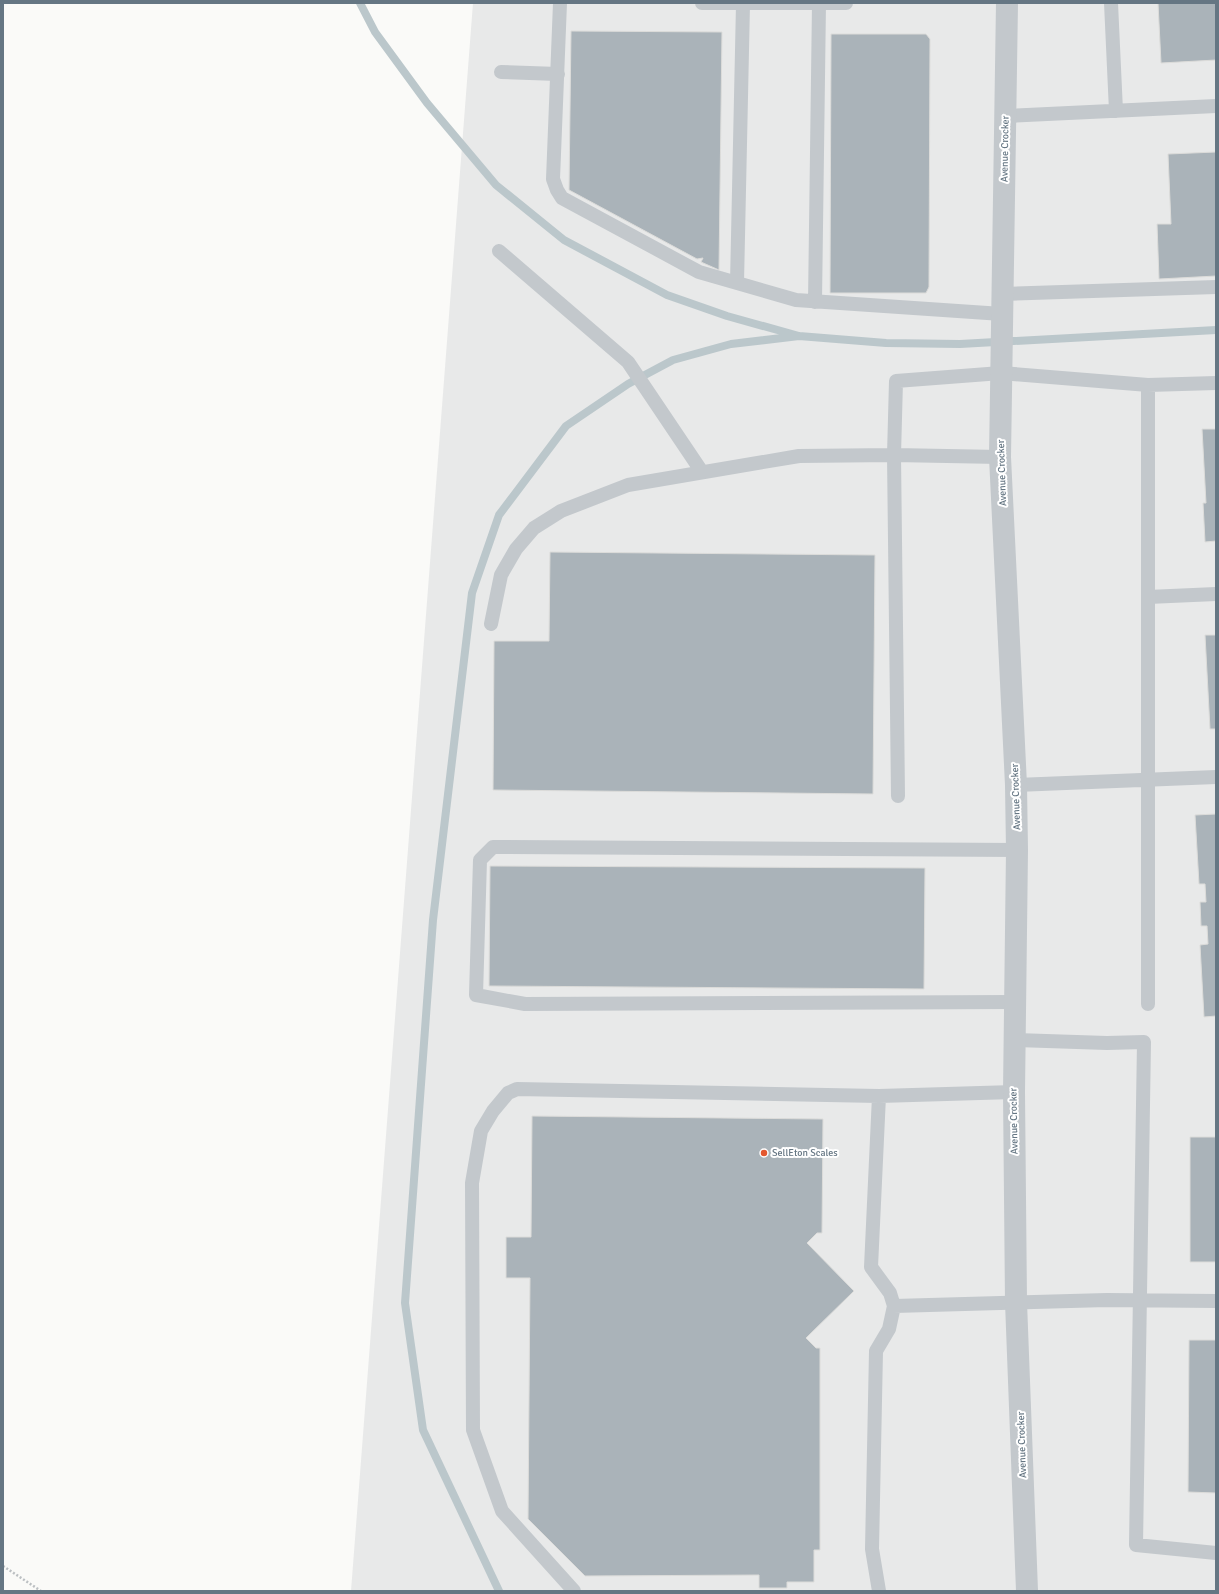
<svg xmlns="http://www.w3.org/2000/svg" width="1219" height="1594" viewBox="0 0 1219 1594" font-family="Signika,sans-serif">
<style>
.built{fill:#e8e9e9}
.lines{fill:none;stroke-linecap:round;stroke-linejoin:round}
.stream{stroke:#bbc7cb;stroke-width:8}
.building{fill:#aab3b9;stroke:#dcdcda}
.path{stroke:#bbbfc2;stroke-width:2.5;stroke-dasharray:2 2;stroke-linecap:butt}
.lane{stroke:#c3c8cc;stroke-width:14}
.street{stroke:#c3c8cc;stroke-width:22}
.poi-dot{fill:#e4572e;stroke:#fff;stroke-width:1.5}
.labels{text-anchor:middle;dominant-baseline:central;stroke-width:4;stroke-linejoin:round;paint-order:stroke}
.street-label{font-size:10px;fill:#657683;stroke:#fff}
.poi-label{font-size:10px;fill:#657683;stroke:#fff;text-anchor:start}
</style>
<rect width="100%" height="100%" fill="#fafaf8"/>
<path class="built" d="M473,3H1216V1591H351Z"/>
<g class="lines">
<path class="stream" d="M360,3L375,32L427,103L496,185L564,240L667,295L727,316L799,336L886,343L960,344L1216,330
M499,1591L423,1430L405,1303L433,920L472,593L499,515L566,426L628,384L673,360L731,344L799,336"/>
</g>
<path class="building" d="M1158,3H1216V62V60L1161,63Z
M571,31L722,32L719,270L701,262L703,258L697,259L569,190Z
M831,34H926L930,39L929,287L926,293H830Z
M1216,152V276L1159,279L1157,224H1171L1168,154Z
M1202,429H1216V541L1205,542L1203,503H1206Z
M550,552L875,555L873,794L493,790L494,641H549Z
M1205,635H1216V729H1210Z
M1216,814V1016L1204,1017L1200,945L1208,944L1207,926H1201L1200,902H1206L1205,884H1199L1195,815Z
M490,866L925,868L924,989L489,986Z
M1216,1064V1262H1190V1137H1216Z
M532,1116L823,1119L822,1233H817L807,1243L854,1291L806,1338L816,1348H820V1550H814V1582H787V1588H759V1575L585,1576L528,1519L530,1278H506V1237H531Z
M1189,1340H1216V1493L1188,1492Z"/>
<g class="lines">
<path class="path" d="M3,1566L41,1591"/>
<path class="lane" d="M560,3L553,179L557,190L562,198L699,272L796,300L1002,314
M702,3H846
M1111,3L1116,111
M501,72L558,74
M1005,116L1216,106
M499,251L628,362L702,472
M737,283L743,4
M1003,294L1216,287
M815,302L819,3
M1148,385V597L1216,594
M491,624L501,575L516,549L534,528L561,511L628,485L799,456L894,455L896,381L1001,373L1148,385L1216,383
M1016,785L1216,777
M898,796L894,455L1000,457
M1014,1002L525,1004L476,995L480,860L493,847L1017,850
M1148,1004V597
M1014,1040L1107,1043L1144,1042L1136,1545L1216,1553
M894,1306L1107,1300L1216,1301
M574,1591L502,1511L473,1430L472,1183L481,1131L493,1111L508,1093L517,1089L879,1096L1014,1092
M879,1591L872,1549L876,1351L889,1329L894,1306L890,1293L871,1267L879,1096"/>
<path class="street" d="M1007,3L1000,457L1016,785L1017,850L1014,1092L1016,1302L1027,1591"/>
</g>
<circle class="poi-dot" cx="764" cy="1153" r="4"/>
<g class="labels">
<g class="street-label">
<text transform="translate(1005 149) rotate(-89)">Avenue Crocker</text>
<text transform="translate(1002 473) rotate(-92)">Avenue Crocker</text>
<text transform="translate(1016 797) rotate(-92)">Avenue Crocker</text>
<text transform="translate(1014 1121) rotate(-91)">Avenue Crocker</text>
<text transform="translate(1022 1445) rotate(-92)">Avenue Crocker</text>
</g>
<g class="poi-label">
<text x="772" y="1153">SellEton Scales</text>
</g>
</g>
<rect width="1219" height="1594" fill="none" stroke="#657683" stroke-width="8"/>
</svg>
